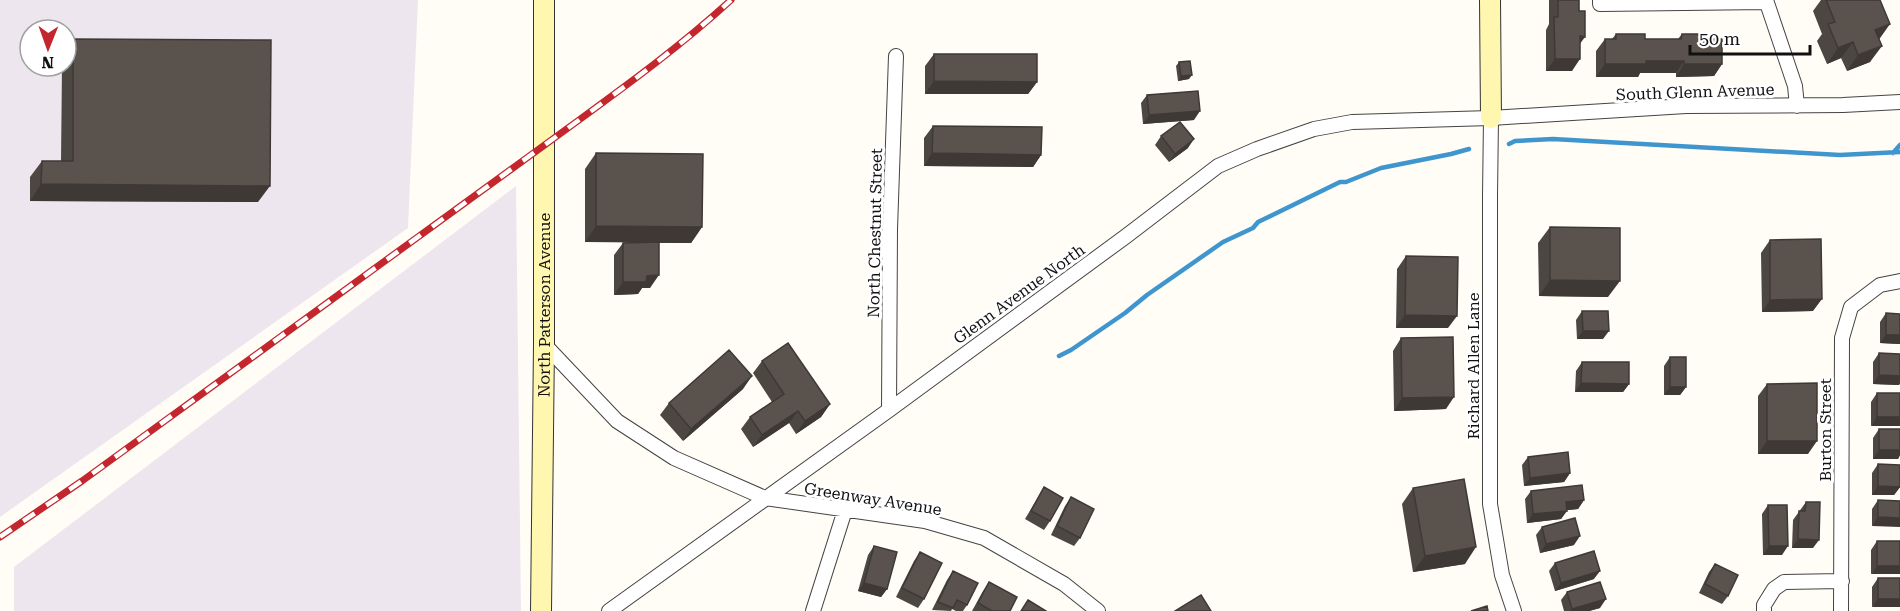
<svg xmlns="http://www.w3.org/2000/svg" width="1900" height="611" viewBox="0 0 1900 611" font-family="'Roboto Serif',serif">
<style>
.industrial{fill:#eee6ef;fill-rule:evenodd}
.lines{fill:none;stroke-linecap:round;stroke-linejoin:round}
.stream{stroke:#3f96cf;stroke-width:4.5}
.street-casing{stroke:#444;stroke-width:16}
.secondary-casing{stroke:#333;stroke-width:22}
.street{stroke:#fff;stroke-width:14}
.secondary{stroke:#fff6b0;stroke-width:20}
.rail-casing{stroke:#c4262e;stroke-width:7}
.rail{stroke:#fff;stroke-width:4.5;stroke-dasharray:14;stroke-linecap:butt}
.wall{fill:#4d4742}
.shaded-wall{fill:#3f3936}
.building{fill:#5a524d;stroke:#3f3936;stroke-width:1.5}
.labels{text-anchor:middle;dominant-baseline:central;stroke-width:6;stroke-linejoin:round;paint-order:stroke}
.street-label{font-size:16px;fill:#111;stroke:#fff}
</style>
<rect width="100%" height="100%" fill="#fffdf5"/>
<path class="industrial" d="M0,0H418L408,228L0,517ZM30,30H66V66H30Z
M516,186L521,611H14V567Z"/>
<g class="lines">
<path class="stream" d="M1509,144L1515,141L1553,139L1840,155L1900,152
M1893,153L1900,145
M1059,356L1071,350L1125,313L1147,295L1223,242L1253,228L1258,222L1340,182H1346L1381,168L1451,154L1469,149"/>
<g class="street-casing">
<path id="street" d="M1600,0V4L1766,2
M1766,0L1795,86L1797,106
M1491,118L1490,196V504L1502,575L1514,611
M544,344L617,421L674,458L765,498L925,521L984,538L1064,584L1098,611
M889,410L890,229L896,56
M609,611L889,410L1125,237L1218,166L1257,149L1314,129L1352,122L1491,118L1686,106L1843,105L1900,102
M813,611L845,510
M1764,611V605L1774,589L1784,582L1842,581
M1841,611L1842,338L1851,307L1880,285L1900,281"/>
</g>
<g class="secondary-casing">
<g id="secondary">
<path d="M1490,0L1491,118"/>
<path id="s1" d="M541,611L544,344V0"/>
</g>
</g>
<use href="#street" class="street"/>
<use href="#secondary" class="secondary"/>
<g class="rail-casing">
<path id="rail" d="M0,537L82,481L579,120C631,82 683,44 731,0"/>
</g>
<use href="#rail" class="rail"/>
</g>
<path class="wall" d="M1549,0H1579L1580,43L1572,71H1546V30L1549,24Z
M1821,0H1880L1879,39L1870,62L1847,71L1841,58L1827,64L1817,41L1822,34L1813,11Z
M1616,34L1645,39H1678L1682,34L1702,39L1722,64L1714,76L1676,77V73H1640L1638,77H1596V51L1605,39H1612Z
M73,39L258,202L30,201V177L42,161H61L62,66H66V49Z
M934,54L1037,82L1028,94H925V66Z
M1179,62L1189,79L1178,81L1176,66Z
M1147,95L1194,120L1143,124L1141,103Z
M933,126L1041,155L1033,167L924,166V138Z
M1161,136L1188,148L1169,162L1155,145Z
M596,153L702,227L691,243H659L650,288H642L638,294L614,295V255L623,243L637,242H585V169Z
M1550,227L1608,297L1539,296L1538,243Z
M1770,240L1813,311L1762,312L1761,253Z
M1406,256L1448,328H1396L1397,269Z
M1582,311L1603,339H1577L1576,320Z
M1886,313L1900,344L1880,343V322Z
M1401,338L1446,409L1394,411L1393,351Z
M1879,353L1900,354V383L1899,385L1873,384V362Z
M1670,357L1686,387L1680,395H1664V366Z
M762,361L830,404L821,417L796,434L789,423L753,447L741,429L750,417L772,402L753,373Z
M1582,362L1629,384L1623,392H1575L1576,371Z
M1767,384L1808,454H1758V396Z
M743,389L683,441L660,415L669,403Z
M1877,393H1900L1871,426V402Z
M1879,429H1900V455L1898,459H1873V438Z
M1528,457L1570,473L1564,482L1524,486L1522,465Z
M1878,464L1900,465V487L1894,495H1872V473Z
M1044,487L1050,521L1044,530L1025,519Z
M1413,488L1465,564L1413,572L1402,504Z
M1531,491L1584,500L1578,509L1567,510L1561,519L1527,523L1525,499Z
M1071,497L1080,538L1074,546L1051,535L1065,506Z
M1878,500L1900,501L1872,526V509Z
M1806,502L1813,548H1792L1793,520Z
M1768,505L1782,555H1763L1762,514Z
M1542,527L1574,545L1540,553L1536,535Z
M1877,541H1900L1871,574V550Z
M874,546L887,589L881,597L858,591L868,555Z
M920,552L924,599L918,608L896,597L914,561Z
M1555,563L1594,579L1555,591L1549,571Z
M1715,564L1728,596L1722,604L1699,593L1709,572Z
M953,571L967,605L963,611H956L952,609L951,611L932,610L947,580Z
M1878,578H1900L1872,607V587Z
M989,582L1010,611H972L983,591Z
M1567,592L1600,608L1589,611H1564L1561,600Z"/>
<path class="shaded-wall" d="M1890,24L1878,41L1875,30Z
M1580,36L1585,37L1576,49Z
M1853,42L1841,58L1827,64L1838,48Z
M1882,46L1870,62L1847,71L1858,55Z
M1555,59H1580L1572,71H1546Z
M1646,61H1684L1676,73H1640L1638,77H1596L1605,64Z
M1684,64H1722L1714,76L1676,77Z
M1192,75L1189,79L1178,81L1181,76Z
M934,81L1037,82L1028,94H925Z
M1200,111L1194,120L1143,124L1149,115Z
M1194,139L1188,148L1169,162L1175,154Z
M932,153L1041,155L1033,167L924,166Z
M41,184L270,186L258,202L30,201Z
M596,226L702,227L691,243L585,242Z
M659,275L650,288H642L638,294L614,295L623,282L647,276Z
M1550,280L1620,281L1608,297L1539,296Z
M1822,299L1813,311L1762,312L1770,300Z
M1405,315L1457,316L1448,328H1396Z
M1583,331H1609L1603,339H1577Z
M1886,335H1900V344L1880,343Z
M1879,375L1900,376V383L1899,385L1873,384Z
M752,376L743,389L683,441L691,429Z
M1581,383L1629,384L1623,392H1575Z
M1670,387H1686L1680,395H1664Z
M1454,397L1446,409L1394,411L1402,398Z
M830,404L821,417L796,434L805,421Z
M798,411L789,423L753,447L762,435Z
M1877,417H1900V426H1871Z
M1767,441H1817L1808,454H1758Z
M1879,450H1900V455L1898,459H1873Z
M1570,473L1564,482L1524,486L1530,478Z
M1878,486L1900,487L1894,495H1872Z
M1584,500L1578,509L1560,511L1566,502Z
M1567,511L1561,519L1527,523L1533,514Z
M1878,517L1900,518V527L1872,526Z
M1580,536L1574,545L1540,553L1546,544Z
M1798,539L1819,540L1813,548H1792Z
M1769,546H1788L1782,555H1763Z
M1476,547L1465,564L1413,572L1425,556Z
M1877,566H1900V574H1871Z
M1600,571L1594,579L1555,591L1561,583Z
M864,583L887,589L881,597L858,591Z
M1606,599L1600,608L1589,611H1570L1572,609Z
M1878,599H1900V607H1872Z"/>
<path class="building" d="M1558,0H1579V11H1585V37L1580,36V59H1555L1554,17H1558Z
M1826,0H1880L1890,24L1875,30L1882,46L1858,55L1853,42L1838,48L1828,24L1835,22Z
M1616,34H1645V39H1681L1682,34H1702V39H1722V64H1684V61H1646V64H1605V39H1616Z
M73,39L271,40L270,186L41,184L42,161H73Z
M934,54H1037V82L934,81Z
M1190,61L1192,75L1181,76L1179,62Z
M1198,91L1200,111L1149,115L1147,95Z
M1180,122L1194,139L1175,154L1161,136Z
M933,126L1042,127L1041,155L932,153Z
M596,153L703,154L702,227L596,226Z
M1550,227L1620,228V281L1550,280Z
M1821,239L1822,299L1770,300V240Z
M659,242V275L647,276L646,282H623V243Z
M1406,256L1458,257L1457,316L1405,315Z
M1582,311H1608L1609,331H1583Z
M1886,313L1900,314V335H1886Z
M1453,337L1454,397L1402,398L1401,338Z
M788,343L830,404L805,421L798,411L762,435L750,417L784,394L762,361Z
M729,350L752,376L691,429L669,403Z
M1879,353L1900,354V376L1879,375Z
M1670,357H1686V387H1670Z
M1582,362H1629V384L1581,383Z
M1817,383V441H1767V384Z
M1877,393H1900V417H1877Z
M1879,429H1900V450H1879Z
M1568,452L1570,473L1530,478L1528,457Z
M1878,464L1900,465V487L1878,486Z
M1464,479L1476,547L1425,556L1413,488Z
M1582,485L1584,500L1566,502L1567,511L1533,514L1531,491Z
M1044,487L1063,498L1050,521L1031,511Z
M1071,497L1094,509L1080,538L1057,526Z
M1878,500L1900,501V518L1878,517Z
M1806,502H1820L1819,540L1798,539L1799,511H1805Z
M1768,505H1787L1788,546H1769Z
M1575,518L1580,536L1546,544L1542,527Z
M1877,541H1900V566H1877Z
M874,546L897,552L887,589L864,583Z
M1594,551L1600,571L1561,583L1555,563Z
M920,552L942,563L924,599L902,588Z
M1715,564L1738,575L1728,596L1705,584Z
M953,571L978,583L967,605L957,600L953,608L938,602Z
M1878,578H1900V599H1878Z
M989,582L1017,597L1010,611H992L978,603Z
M1600,582L1606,599L1572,609L1567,592Z
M1201,595L1211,611H1175Z
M1028,600L1046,611H1021Z
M1487,606L1488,611H1471Z"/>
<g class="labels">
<g class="street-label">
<text transform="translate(1695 92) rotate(-2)">South Glenn Avenue</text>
<text transform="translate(875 233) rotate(-89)">North Chestnut Street</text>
<text transform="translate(1019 294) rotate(-36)">Glenn Avenue North</text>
<text stroke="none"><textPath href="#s1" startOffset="306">North Patterson Avenue</textPath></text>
<text transform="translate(1473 366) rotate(-90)">Richard Allen Lane</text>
<text transform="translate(1825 430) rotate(-90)">Burton Street</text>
<text transform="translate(873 499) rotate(9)">Greenway Avenue</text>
</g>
</g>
<g transform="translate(48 48) rotate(181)"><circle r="28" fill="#ffffff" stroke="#a0a0a0" stroke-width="1.5"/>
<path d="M0-4.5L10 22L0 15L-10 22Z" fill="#c4262e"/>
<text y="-9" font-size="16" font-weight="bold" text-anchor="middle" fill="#111111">N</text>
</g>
<path d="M1690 45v9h120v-9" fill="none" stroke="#111111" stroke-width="3"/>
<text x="1699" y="45" font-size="18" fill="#111111" stroke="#ffffff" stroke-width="4.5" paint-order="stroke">50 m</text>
</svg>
